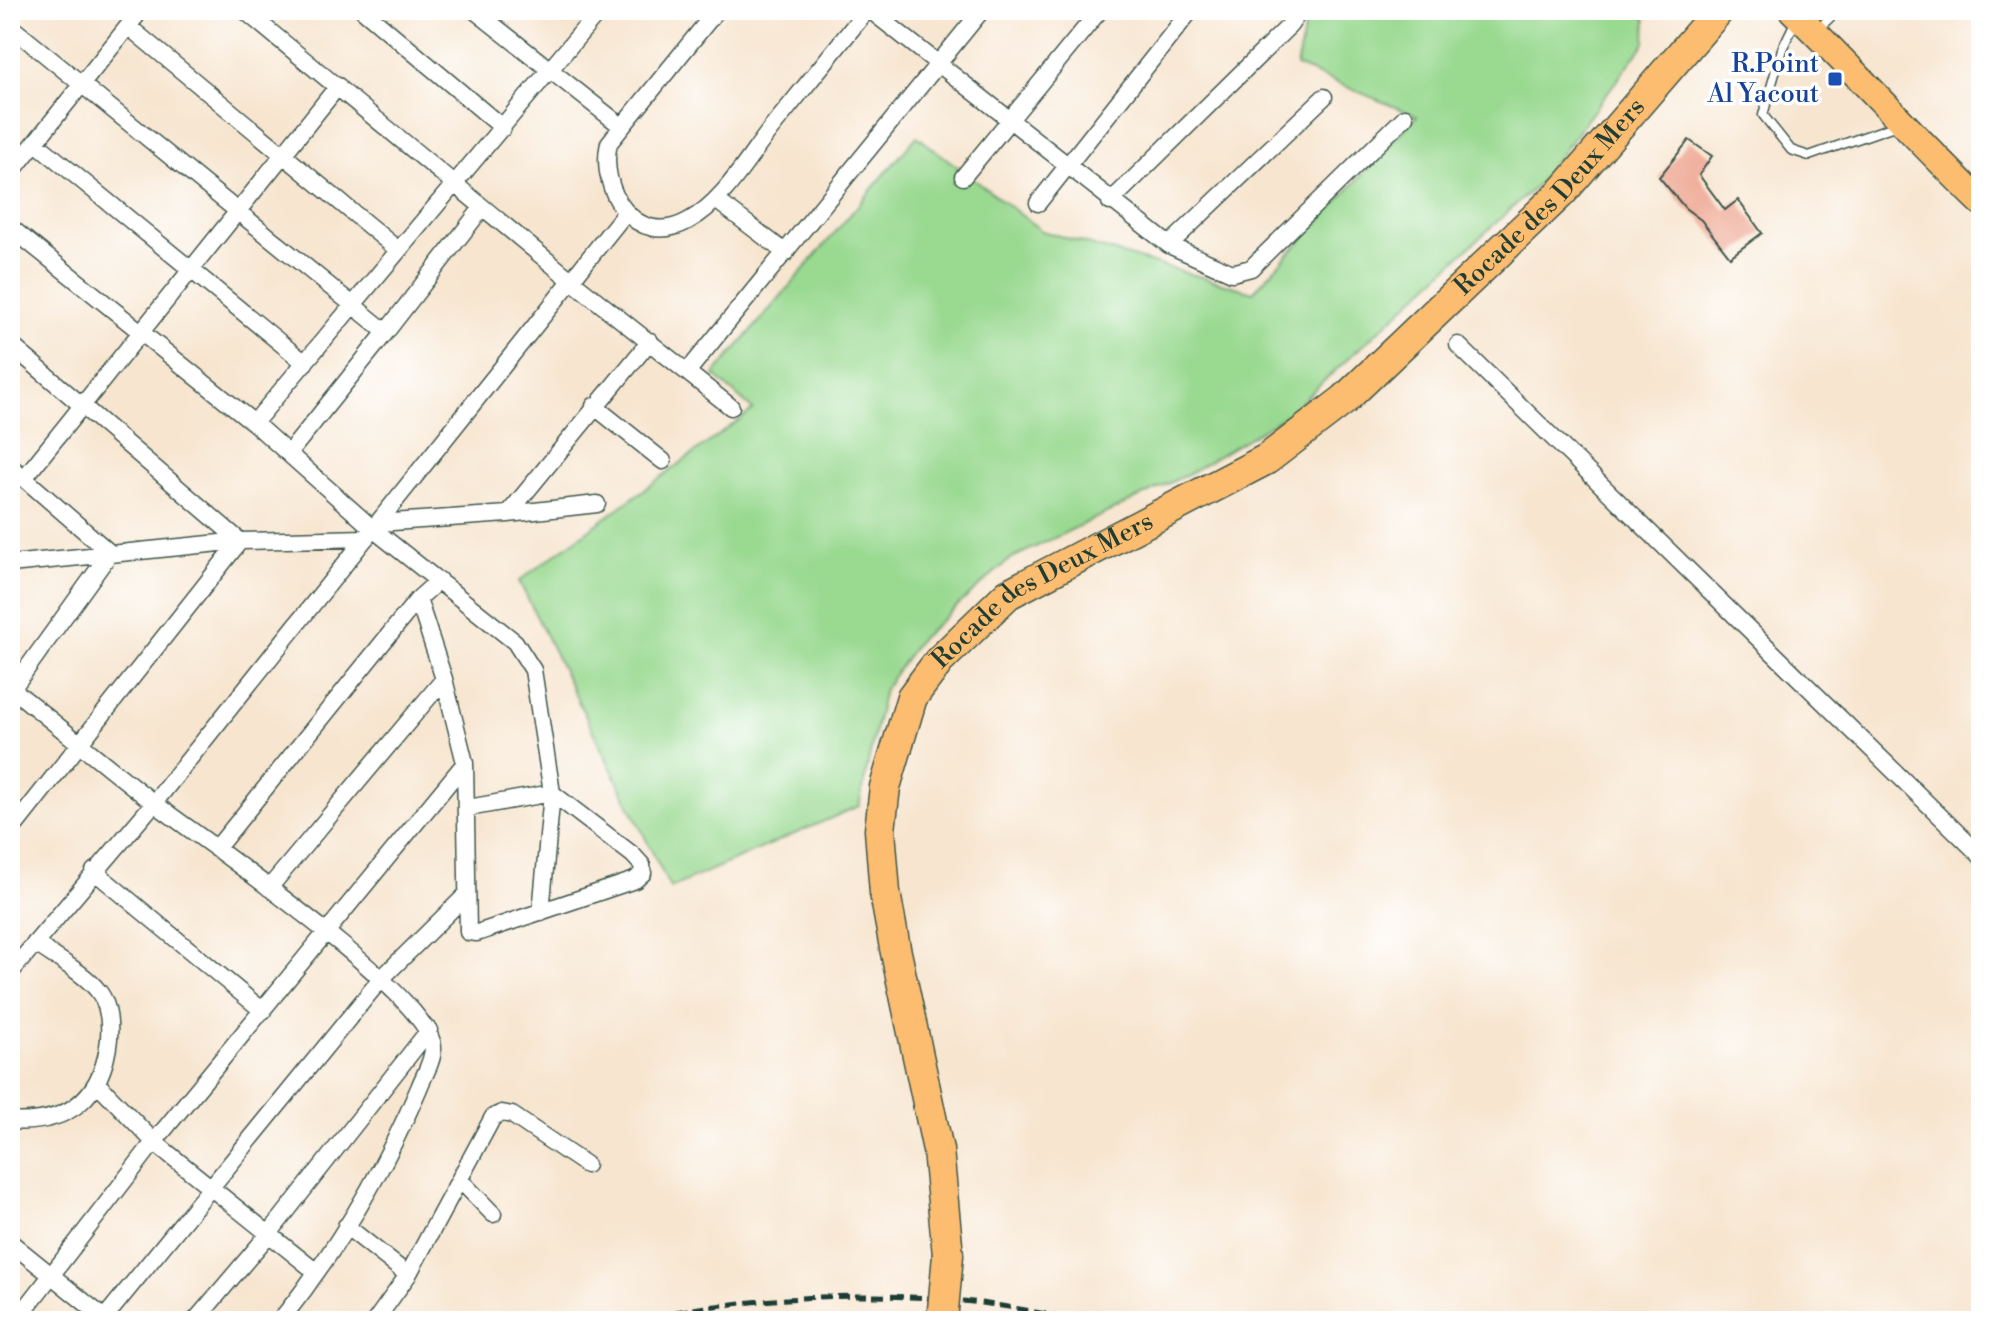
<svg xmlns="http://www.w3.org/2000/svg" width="1991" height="1331" viewBox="0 0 1991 1331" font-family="'Libre Bodoni',serif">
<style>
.green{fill:#99d990;stroke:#5c8b62;stroke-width:2}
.building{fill:#eea590}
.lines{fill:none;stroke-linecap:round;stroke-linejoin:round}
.lane-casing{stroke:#3f564b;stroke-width:11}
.street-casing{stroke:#3f564b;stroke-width:19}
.primary-casing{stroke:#3f564b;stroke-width:29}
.highway-casing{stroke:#3f564b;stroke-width:33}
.lane{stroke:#fff;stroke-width:8}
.street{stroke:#fff;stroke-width:16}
.primary{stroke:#fcbd6f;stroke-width:26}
.highway{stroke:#fcbd6f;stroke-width:30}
.rail{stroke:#1f3d34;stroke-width:5;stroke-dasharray:12 6;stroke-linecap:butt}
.highway-bridge-casing{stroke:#3f564b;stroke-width:33;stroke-linecap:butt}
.highway-bridge{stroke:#fcbd6f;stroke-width:30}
.transit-dot{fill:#1a4fb4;stroke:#fff;stroke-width:3}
.labels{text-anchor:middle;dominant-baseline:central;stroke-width:7;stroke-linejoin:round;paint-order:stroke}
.transit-label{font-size:26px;fill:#164399;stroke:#fff;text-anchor:end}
.street-label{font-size:26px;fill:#1f3d34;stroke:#fff}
</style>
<rect width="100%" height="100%" fill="#fff"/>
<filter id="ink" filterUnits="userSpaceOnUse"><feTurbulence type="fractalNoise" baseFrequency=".0125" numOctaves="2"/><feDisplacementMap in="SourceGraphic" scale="16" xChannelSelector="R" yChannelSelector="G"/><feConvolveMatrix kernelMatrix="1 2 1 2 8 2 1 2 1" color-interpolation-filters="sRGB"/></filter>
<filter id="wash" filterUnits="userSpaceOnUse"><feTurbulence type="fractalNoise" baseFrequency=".006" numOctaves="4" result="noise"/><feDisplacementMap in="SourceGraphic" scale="32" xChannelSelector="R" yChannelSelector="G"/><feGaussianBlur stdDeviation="1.8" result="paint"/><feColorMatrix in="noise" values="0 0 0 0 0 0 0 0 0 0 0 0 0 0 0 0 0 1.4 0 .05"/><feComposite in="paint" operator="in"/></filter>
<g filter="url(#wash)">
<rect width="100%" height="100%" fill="#f7e5cf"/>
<path class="green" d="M1309,10H1638L1646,20L1645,43L1538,184L1288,414L1186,475L1010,559L918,641L884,689L859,806L670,888L519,581L753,410L714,375L917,136L1042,231L1253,292L1417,116L1296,66Z"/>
<g id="blocks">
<path class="building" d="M1689,140L1712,156L1699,175L1725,210L1738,200L1762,233L1730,257L1701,220L1685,208L1659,177Z"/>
</g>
</g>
<g filter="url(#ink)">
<use href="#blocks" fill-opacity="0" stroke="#3f564b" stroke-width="2"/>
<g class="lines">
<g class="lane-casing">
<path id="lane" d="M1796,20L1782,49L1763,115L1791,150L1809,156L1897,125
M1817,30L1838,10"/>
</g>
<g class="street-casing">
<path id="street" d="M244,10L572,281L731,407
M363,10L503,128
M474,10L620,125
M717,10L609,143C598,189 635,250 688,221C723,202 746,161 770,130C802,90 835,50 867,10
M870,10L1169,245L1232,273L1251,268L1405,117
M10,26L386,332L289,453
M129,27L398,250
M36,143L305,363
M10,174L141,10
M963,177L1100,10
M716,200L786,253
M1110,202L1290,25L1300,10
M1038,203L1191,10
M10,227L254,423L373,529L515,642L533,670L552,793L541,912
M1169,245L1324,97
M386,332L482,208
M10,344L240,541L10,832
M1458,345L1981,856
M688,371L982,10
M594,406L663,461
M254,423L600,10
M10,466L110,553L10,692
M25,477L338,86
M508,514L650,341
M378,523L508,514L597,504
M10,564L240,541L366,538
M418,599L444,679L465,763L468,932L477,933L635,880L643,873L642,865L633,855L552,793L468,808
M12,689C60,727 106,766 154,803C201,839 433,997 433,1048C433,1061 424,1075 419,1088C384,1170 336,1251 280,1321
M216,849L418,599L439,580
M94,871L263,1011
M269,888L444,679
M10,973L154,803L626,212
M98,1084L154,1142L315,1271
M10,1121C69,1125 103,1097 109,1039C110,1023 109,1005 99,992C85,973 55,958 35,943
M460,1180L493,1214
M346,1226L408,1275
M10,1242L108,1321
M16,1321L154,1142L465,763
M102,1321L380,980L466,895
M195,1321L268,1235L429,1030
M375,1321L408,1275L493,1117L502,1113L512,1115L586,1165"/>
</g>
<g class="primary-casing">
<path id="primary" d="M1792,10C1856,72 1916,139 1981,202"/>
</g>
<g class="highway-casing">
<g id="highway">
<path id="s1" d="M948,1255L938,1150L895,948L885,893L880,830L885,787L912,697L939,661L1008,594L1267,459L1344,400L1563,191L1719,10"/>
</g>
</g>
<use href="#lane" class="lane"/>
<use href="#street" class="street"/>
<use href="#primary" class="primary"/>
<use href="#highway" class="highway"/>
<path class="rail" d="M641,1321C674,1310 707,1307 742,1303C853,1291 967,1293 1075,1321"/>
<g class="highway-bridge-casing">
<path id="highway-bridge" d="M942,1321L948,1255"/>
</g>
<use href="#highway-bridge" class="highway-bridge"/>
</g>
</g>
<rect class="transit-dot" x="1827" y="71" width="16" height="16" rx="4"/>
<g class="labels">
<g class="transit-label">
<text x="1819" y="64">R.Point<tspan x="1819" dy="30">Al Yacout</tspan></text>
</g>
<g class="street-label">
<text stroke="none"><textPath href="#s1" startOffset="1388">Rocade des Deux Mers</textPath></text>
<text stroke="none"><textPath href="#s1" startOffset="740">Rocade des Deux Mers</textPath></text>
</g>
</g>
<rect width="1991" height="1331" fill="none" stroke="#fff" stroke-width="40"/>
</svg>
